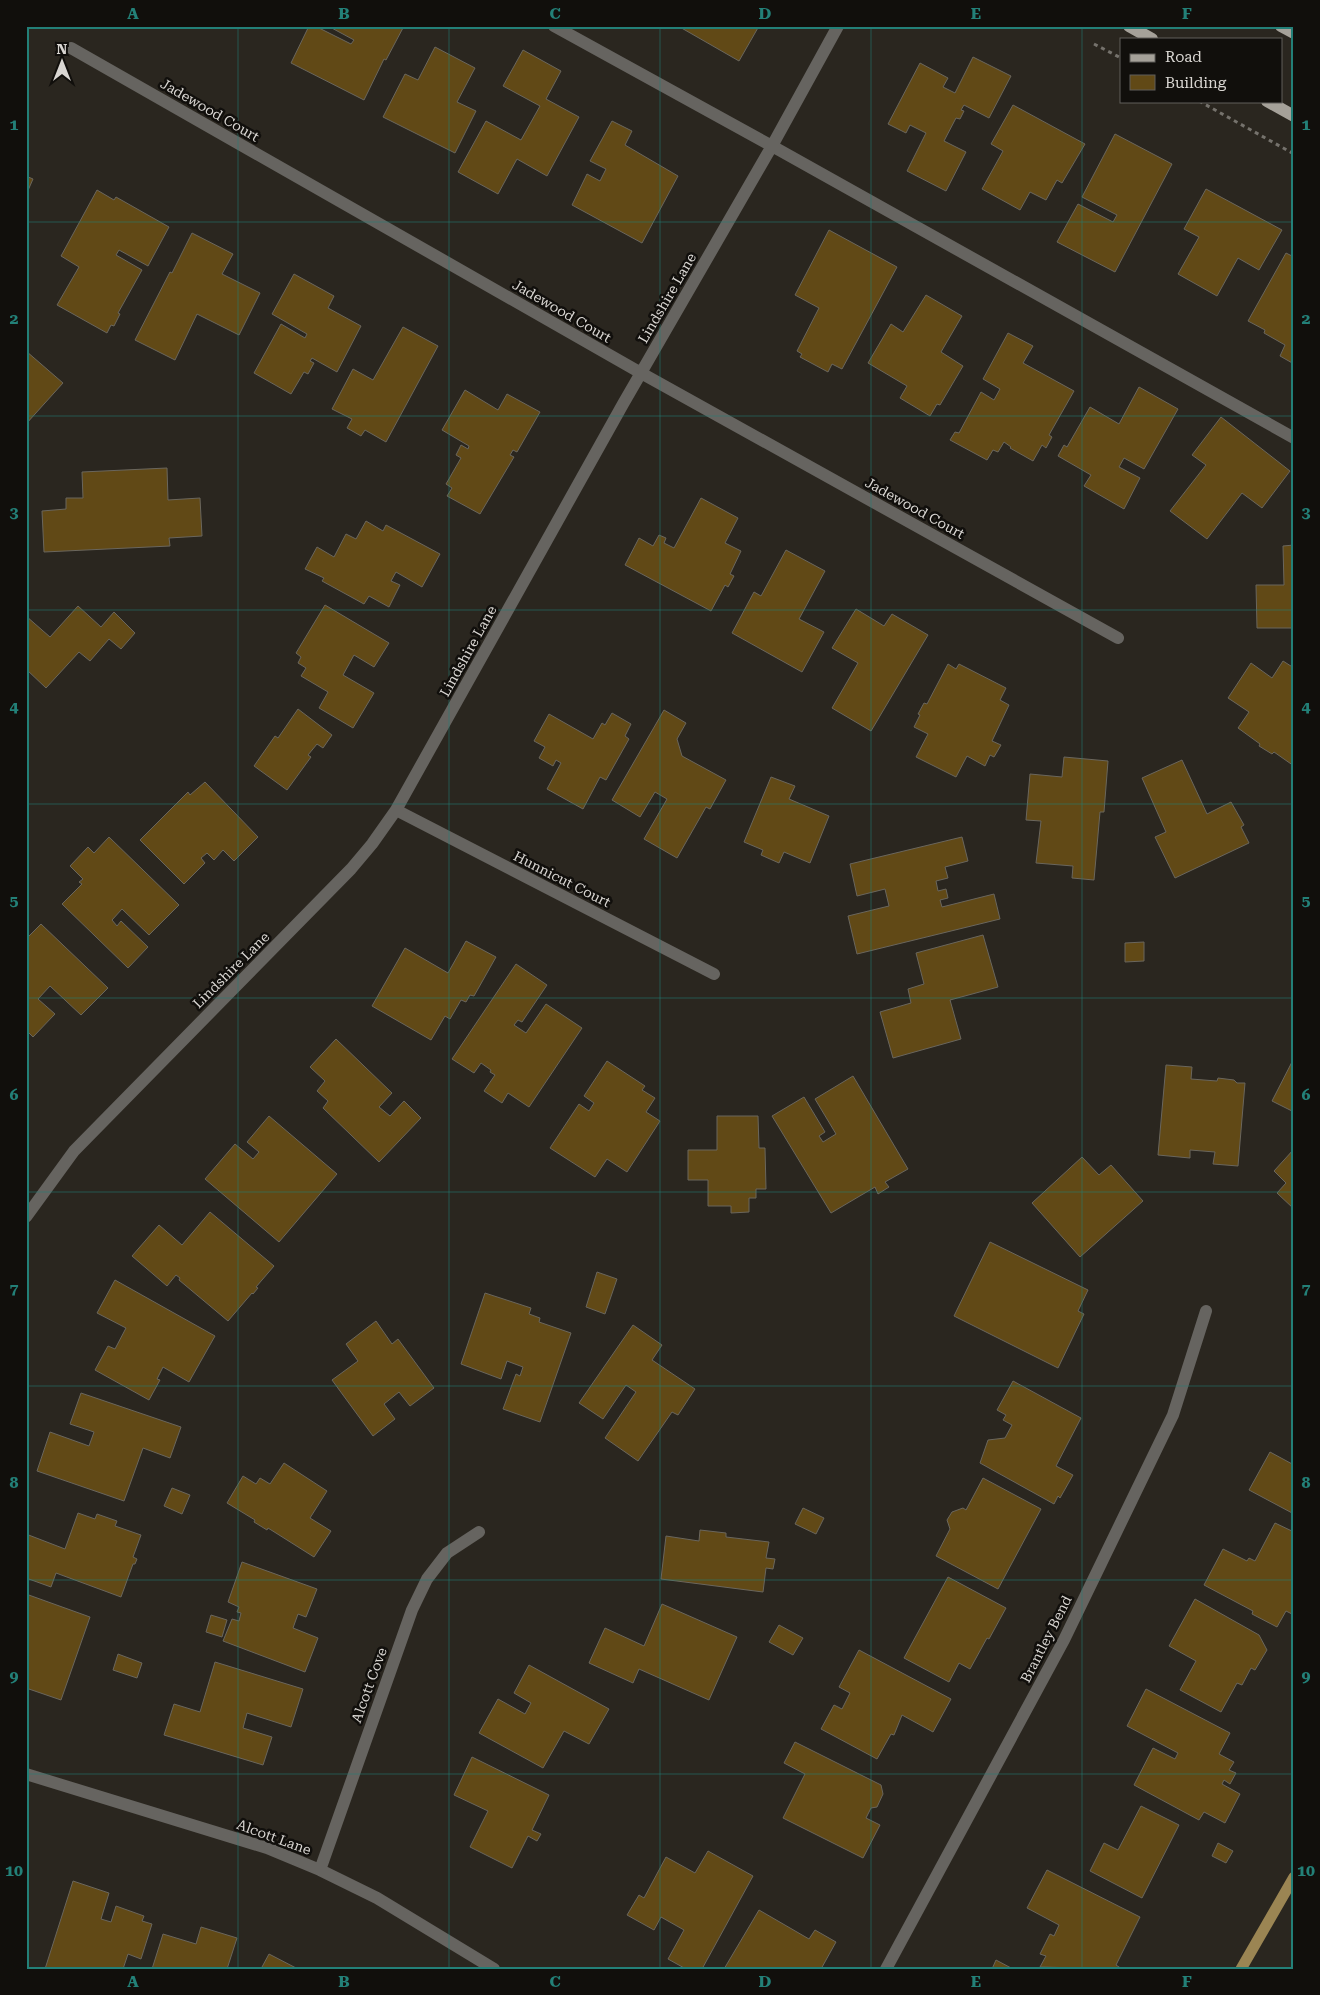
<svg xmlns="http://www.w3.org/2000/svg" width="1320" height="1995" viewBox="0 0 1320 1995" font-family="'Roboto Serif',serif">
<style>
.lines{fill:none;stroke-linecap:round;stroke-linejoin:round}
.stream{stroke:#9b8553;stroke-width:11}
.building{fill:#614916;stroke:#6a665d}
.path{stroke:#75726c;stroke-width:3;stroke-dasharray:4 4;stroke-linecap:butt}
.minor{stroke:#666460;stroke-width:12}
.major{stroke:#a5a199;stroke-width:12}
.grid{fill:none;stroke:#238078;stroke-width:1;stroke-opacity:0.55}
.labels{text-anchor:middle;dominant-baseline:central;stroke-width:5;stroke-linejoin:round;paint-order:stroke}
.street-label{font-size:14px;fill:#d9d6d2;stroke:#110f0c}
.neatline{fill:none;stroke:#238078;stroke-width:2}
.grid-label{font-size:16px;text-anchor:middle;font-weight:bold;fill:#238078}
</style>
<rect width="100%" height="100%" fill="#2a261f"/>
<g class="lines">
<path class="stream" d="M1241,1969L1294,1877"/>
</g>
<path class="building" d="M309,26H315L351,44L354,40L328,26H404L386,60L384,59L364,100L291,63Z
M678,26H759L739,61Z
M435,47L475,68L457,102L476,111L455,153L383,117L405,74L418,80Z
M523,50L561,71L546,99L579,117L547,176L517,159L498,194L458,172L486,121L521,140L540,106L503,86Z
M973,57L1011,76L989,118L964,105L961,110L964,111L960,119L956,118L944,141L966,152L946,191L907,171L926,133L910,125L906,133L888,124L920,63L948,78L943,87L955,93Z
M1013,105L1085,144L1062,183L1057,180L1046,200L1030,192L1020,210L982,189L1003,151L991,144Z
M612,121L632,131L625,145L678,176L642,243L572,205L587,174L600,181L606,169L590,161Z
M1115,134L1172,164L1115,272L1057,242L1078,204L1113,222L1117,215L1082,197Z
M26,176L33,179L26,195Z
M1206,189L1282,230L1259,270L1238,258L1217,296L1178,274L1199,237L1184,229Z
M97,190L114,200L116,197L169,227L148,266L119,250L116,255L142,270L118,313L120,314L114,326L111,325L107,333L57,305L79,267L61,256Z
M829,230L897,267L842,369L832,364L828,372L800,357L802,354L797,351L819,308L795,295Z
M192,233L233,254L222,274L260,293L239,335L197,314L175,360L135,340L170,272L172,273Z
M1286,253L1294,257V364L1280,356L1285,345L1264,333L1265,330L1248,321Z
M294,274L334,296L328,308L361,326L337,372L312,358L310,361L314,363L308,374L304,372L291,394L254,373L281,324L305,338L307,334L272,314Z
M926,295L962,316L941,352L963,366L940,405L937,404L930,416L900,398L907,386L868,363L891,324L903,332Z
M403,327L438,346L386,442L365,430L361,436L347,428L352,419L332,409L353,369L373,380Z
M1008,333L1033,346L1023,363L1074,391L1049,435L1052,437L1046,448L1042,445L1033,461L1010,448L1011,447L1004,442L998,452L993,450L987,460L950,440L955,432L959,433L981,392L994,400L1000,389L983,379Z
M26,351L63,383L26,424Z
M1139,387L1178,409L1144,469L1124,458L1119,467L1140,478L1124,509L1084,486L1091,475L1058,456L1064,445L1067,447L1090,407L1119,424Z
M465,390L498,410L507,394L540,412L517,452L513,450L510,455L514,457L480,514L447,496L452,488L446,484L461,458L456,455L461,445L468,449L469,446L442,430Z
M1221,417L1290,471L1262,508L1242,493L1207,539L1170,511L1206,465L1192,455Z
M167,468L168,500L200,498L202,536L169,538L170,546L44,552L42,511L66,509V498H83L82,472Z
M701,498L738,518L725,543L741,551L730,574L734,576L728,587L725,585L711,611L625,565L639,538L653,546L659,535L666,538L664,543L674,548Z
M366,521L383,531L386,525L440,554L422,587L396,572L391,581L400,585L389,607L369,596L364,604L322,581L324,578L305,569L317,547L334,557L346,534L356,539Z
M1294,545V628H1257L1256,585H1284L1283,546Z
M786,550L825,571L799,619L824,632L802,672L732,633L754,592L761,596Z
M325,605L389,643L374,667L354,655L343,675L374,693L353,728L319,708L328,692L301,676L306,668L298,663L301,657L296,653Z
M78,606L101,627L114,612L135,633L121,649L109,639L90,661L79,652L46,688L26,669V616L50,637Z
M856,609L884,626L892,614L928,635L871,731L832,708L858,663L832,648Z
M1283,661L1294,668V766L1274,752L1272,754L1259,746L1260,744L1238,728L1249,712L1228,698L1251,663L1272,678Z
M948,664L956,669L959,664L1006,688L1000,700L1009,705L992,741L1001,745L994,757L990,755L985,766L967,756L956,777L916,757L928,734L914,727L920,715L918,714L924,703L927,704Z
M298,709L332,735L323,748L317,744L308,755L311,757L287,790L254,766L275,736L278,738Z
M664,710L686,723L677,739L682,756L726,780L710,809L706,807L677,858L644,839L667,799L655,792L640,817L612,800Z
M612,713L631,724L625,736L629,739L606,780L600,777L583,809L547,789L561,763L556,760L553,766L539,758L545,747L534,741L549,714L593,739L602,723L605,725Z
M1064,757L1108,761L1104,812H1100L1094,880L1072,878L1073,866L1036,863L1041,821L1026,820L1030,774L1062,777Z
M1182,760L1207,814L1231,802L1244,825L1241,827L1249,843L1175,878L1155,837L1166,832L1142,778Z
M771,777L795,786L789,799L829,816L810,863L784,852L779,863L761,855L763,850L744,842Z
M205,782L258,837L234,861L223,850L214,860L207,853L201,858L205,863L184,884L140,840L188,792L190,795Z
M109,837L179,905L149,935L122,909L112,920L117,926L121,921L148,947L128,968L62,904L82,884L79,882L83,879L70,866L88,847L94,853Z
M962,837L968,861L945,867L948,878L936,881L938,891L946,889L948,898L940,900L942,907L994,894L1000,919L857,954L848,916L889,906L885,889L857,896L850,864Z
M41,924L108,988L81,1015L50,986L38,999L55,1014L33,1037L26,1030V939Z
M983,935L998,987L950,1000L961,1039L893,1058L880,1012L911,1003L908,989L924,984L916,953Z
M466,941L496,957L474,996L470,995L466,1002L461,1000L450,1019L445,1016L431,1040L372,1006L405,948L448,973Z
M1144,942V961L1125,962V943Z
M516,964L547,985L522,1022L518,1020L514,1025L526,1033L546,1004L582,1028L529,1107L508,1093L502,1103L484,1091L495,1075L490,1072L491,1070L481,1063L474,1073L452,1059Z
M336,1039L392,1093L379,1107L390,1116L404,1101L421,1118L379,1162L323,1108L328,1101L317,1091L325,1081L310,1067Z
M1294,1058V1112L1272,1101Z
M607,1061L645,1086L642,1090L655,1098L646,1112L660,1121L627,1172L607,1159L595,1177L550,1148L579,1104L589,1111L594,1103L584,1096Z
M1166,1065L1192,1067L1191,1079L1217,1081L1218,1078L1234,1080L1237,1083H1245L1238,1166L1213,1164L1215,1152L1190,1150V1158L1158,1155Z
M853,1076L908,1169L885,1182L889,1187L878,1194L875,1187L831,1213L772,1116L804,1097L825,1132L819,1136L823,1142L836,1134L815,1099Z
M269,1116L337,1174L279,1242L205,1179L235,1144L253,1159L259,1152L247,1142Z
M717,1116H758L759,1148H765L766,1189H756V1198H749V1212L731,1213V1206H708V1180H688V1150H717Z
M1294,1149V1209L1277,1193L1286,1183L1274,1171Z
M1082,1157L1099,1175L1111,1165L1143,1201L1080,1257L1032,1203Z
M210,1212L274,1266L256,1287L258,1288L253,1294L252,1293L228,1321L179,1280L180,1278L176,1275L167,1286L132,1256L159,1225L182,1245Z
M990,1242L1088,1290L1078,1311L1084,1314L1058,1368L954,1316Z
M597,1272L617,1279L605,1314L586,1307Z
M115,1280L215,1336L189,1382L163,1367L157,1379L160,1380L149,1400L95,1370L108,1346L115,1349L126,1328L97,1313Z
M485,1293L531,1308L529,1314L540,1318L539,1322L571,1333L540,1422L503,1409L516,1374L520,1376L523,1367L507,1361L501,1379L461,1364Z
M376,1321L392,1344L398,1339L434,1388L410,1406L399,1392L384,1404L395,1419L373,1436L332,1380L358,1361L346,1344Z
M633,1325L662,1345L652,1360L695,1389L678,1415L672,1412L638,1461L605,1438L636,1392L626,1385L603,1419L579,1403Z
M1013,1381L1081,1418L1056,1466L1073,1475L1060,1498L1058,1496L1054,1504L980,1463L988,1440L1005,1438L1012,1425L1003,1420L1006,1415L997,1410Z
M81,1393L181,1427L170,1458L143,1448L124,1501L37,1471L50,1432L89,1446L94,1432L70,1424Z
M1270,1452L1294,1465V1514L1249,1490Z
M284,1463L327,1491L310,1518L331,1531L314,1557L268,1528L267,1530L254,1522L255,1520L227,1503L243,1476L256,1484L260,1478L270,1484Z
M983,1478L1041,1509L998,1589L936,1556L950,1529L947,1520L952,1512L963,1508L966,1510Z
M172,1488L190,1495L182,1514L164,1506Z
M803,1508L824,1518L816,1534L795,1524Z
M78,1513L95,1519L97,1514L117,1521L115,1526L141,1535L133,1557L137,1559L135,1564H133L121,1597L56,1573L51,1587L26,1578V1534L65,1549Z
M1275,1523L1294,1532V1615L1286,1611L1277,1627L1252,1614L1253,1611L1204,1585L1223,1549L1247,1561L1249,1558L1255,1561Z
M700,1530L726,1533V1537L769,1542L766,1558L775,1559L773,1569L766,1568L763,1592L661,1579L666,1536L699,1541Z
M242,1562L317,1589L306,1617L298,1614L293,1628L318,1638L305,1672L223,1641L232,1619L239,1621L241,1613L237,1612L239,1607L228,1602Z
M948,1577L1006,1608L989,1639L987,1638L970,1669L959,1663L949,1682L904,1658Z
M26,1594L90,1617L61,1700L26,1688Z
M1195,1599L1259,1635L1267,1650L1255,1670L1251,1668L1242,1685L1237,1683L1221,1712L1180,1690L1196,1661L1169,1646Z
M662,1604L737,1637L709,1700L639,1669L633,1683L589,1663L605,1628L644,1646Z
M211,1615L227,1620L222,1637L206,1632Z
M779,1625L803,1638L793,1655L769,1642Z
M859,1650L951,1699L933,1732L902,1715L894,1735L891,1734L877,1759L821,1729L834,1705L842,1709L850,1693L839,1687Z
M118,1654L142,1663L137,1678L113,1670Z
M215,1662L303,1689L291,1727L247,1713L243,1728L272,1737L263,1765L164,1735L174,1704L200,1712Z
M529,1665L609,1709L589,1744L564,1731L543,1768L479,1733L498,1699L525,1714L531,1703L514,1693Z
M1146,1689L1230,1733L1219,1754L1234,1762L1229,1770L1236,1773L1230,1784L1224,1780L1222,1784L1240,1794L1225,1823L1204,1812L1199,1820L1134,1785L1153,1748L1175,1759L1178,1753L1127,1726Z
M795,1742L881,1785L883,1794L877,1807L871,1808L866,1818L880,1825L863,1858L783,1818L805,1774L784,1763Z
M472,1757L549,1795L532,1830L541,1834L537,1841L528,1836L512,1868L470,1847L488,1811L454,1795Z
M1141,1806L1179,1825L1142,1898L1090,1871L1104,1843L1118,1850Z
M1218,1843L1233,1851L1226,1863L1212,1856Z
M708,1851L753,1876L702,1969H686L668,1959L684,1930L661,1917L654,1930L627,1915L639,1895L644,1898L666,1857L695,1873Z
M1047,1870L1140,1917L1116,1965L1122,1969L1040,1967L1046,1956L1040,1954L1050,1934L1054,1936L1059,1925L1027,1908Z
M73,1881L109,1893L101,1919L111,1922L116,1906L144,1916L142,1921L152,1924L141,1959L128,1954L123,1969H45Z
M759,1910L809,1939L815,1930L836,1942L821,1969H724Z
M201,1927L237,1938L227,1969H152L163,1934L196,1944Z
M269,1954L298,1969H264L262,1967Z
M996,1960L1013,1969H992Z"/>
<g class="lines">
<path class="path" d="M1094,44L1121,58
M1199,101L1294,154"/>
<path class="minor" d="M554,26L772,146L1294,438
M71,48L641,373L1118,638
M396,810L714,974
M26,1217L74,1151L351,869L372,844L396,810L623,404L772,146L838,26
M26,1774L267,1848L320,1870L377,1898L494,1969
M320,1870L412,1610L427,1579L447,1553L479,1532
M886,1969L1064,1640L1173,1415L1206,1311"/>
<path class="major" d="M1129,26L1152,39
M1281,26L1294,33
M1267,101L1294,116"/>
</g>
<path class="grid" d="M238,26V1969M449,26V1969M660,26V1969M871,26V1969M1082,26V1969M26,222H1294M26,416H1294M26,610H1294M26,804H1294M26,998H1294M26,1192H1294M26,1386H1294M26,1580H1294M26,1774H1294"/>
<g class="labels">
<g class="street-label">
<text transform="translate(210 110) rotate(30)">Jadewood Court</text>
<text transform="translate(667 298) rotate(-60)">Lindshire Lane</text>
<text transform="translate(562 311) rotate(30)">Jadewood Court</text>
<text transform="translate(915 508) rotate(29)">Jadewood Court</text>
<text transform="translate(468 651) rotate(-61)">Lindshire Lane</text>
<text transform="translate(562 879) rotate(27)">Hunnicut Court</text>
<text transform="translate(231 970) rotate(-45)">Lindshire Lane</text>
<text transform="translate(1046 1639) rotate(-63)">Brantley Bend</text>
<text transform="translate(369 1685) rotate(-70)">Alcott Cove</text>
<text transform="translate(274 1837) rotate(20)">Alcott Lane</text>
</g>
</g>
<rect width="1320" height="1995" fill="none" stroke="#110f0c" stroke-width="55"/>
<rect x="1120" y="38" width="162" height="65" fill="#110f0c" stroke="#615f5b"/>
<rect x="1130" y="54" width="25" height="8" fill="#a5a199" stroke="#615f5b"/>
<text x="1165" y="62" font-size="15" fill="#d9d6d2">Road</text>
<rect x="1130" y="75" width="25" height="15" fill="#614916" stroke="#615f5b"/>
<text x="1165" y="88" font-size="15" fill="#d9d6d2">Building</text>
<g transform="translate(62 62)" stroke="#110f0c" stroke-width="4" paint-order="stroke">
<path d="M0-4L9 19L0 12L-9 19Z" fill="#d9d6d2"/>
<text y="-8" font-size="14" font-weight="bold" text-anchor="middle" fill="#d9d6d2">N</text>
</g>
<rect x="28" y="28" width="1264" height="1940" class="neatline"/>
<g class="grid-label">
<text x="133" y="19">A</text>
<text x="344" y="19">B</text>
<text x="555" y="19">C</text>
<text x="765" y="19">D</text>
<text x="976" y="19">E</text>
<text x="1187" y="19">F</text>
<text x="14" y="130">1</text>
<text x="1306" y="130">1</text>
<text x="14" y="324">2</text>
<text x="1306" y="324">2</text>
<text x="14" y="518">3</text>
<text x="1306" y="518">3</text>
<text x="14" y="712">4</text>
<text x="1306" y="712">4</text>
<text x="14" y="906">5</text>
<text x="1306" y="906">5</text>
<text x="14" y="1100">6</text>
<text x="1306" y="1100">6</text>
<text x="14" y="1294">7</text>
<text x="1306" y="1294">7</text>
<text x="14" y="1488">8</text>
<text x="1306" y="1488">8</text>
<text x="14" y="1682">9</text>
<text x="1306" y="1682">9</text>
<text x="14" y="1876">10</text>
<text x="1306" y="1876">10</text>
<text x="133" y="1987">A</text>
<text x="344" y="1987">B</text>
<text x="555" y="1987">C</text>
<text x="765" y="1987">D</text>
<text x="976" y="1987">E</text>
<text x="1187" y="1987">F</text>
</g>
</svg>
